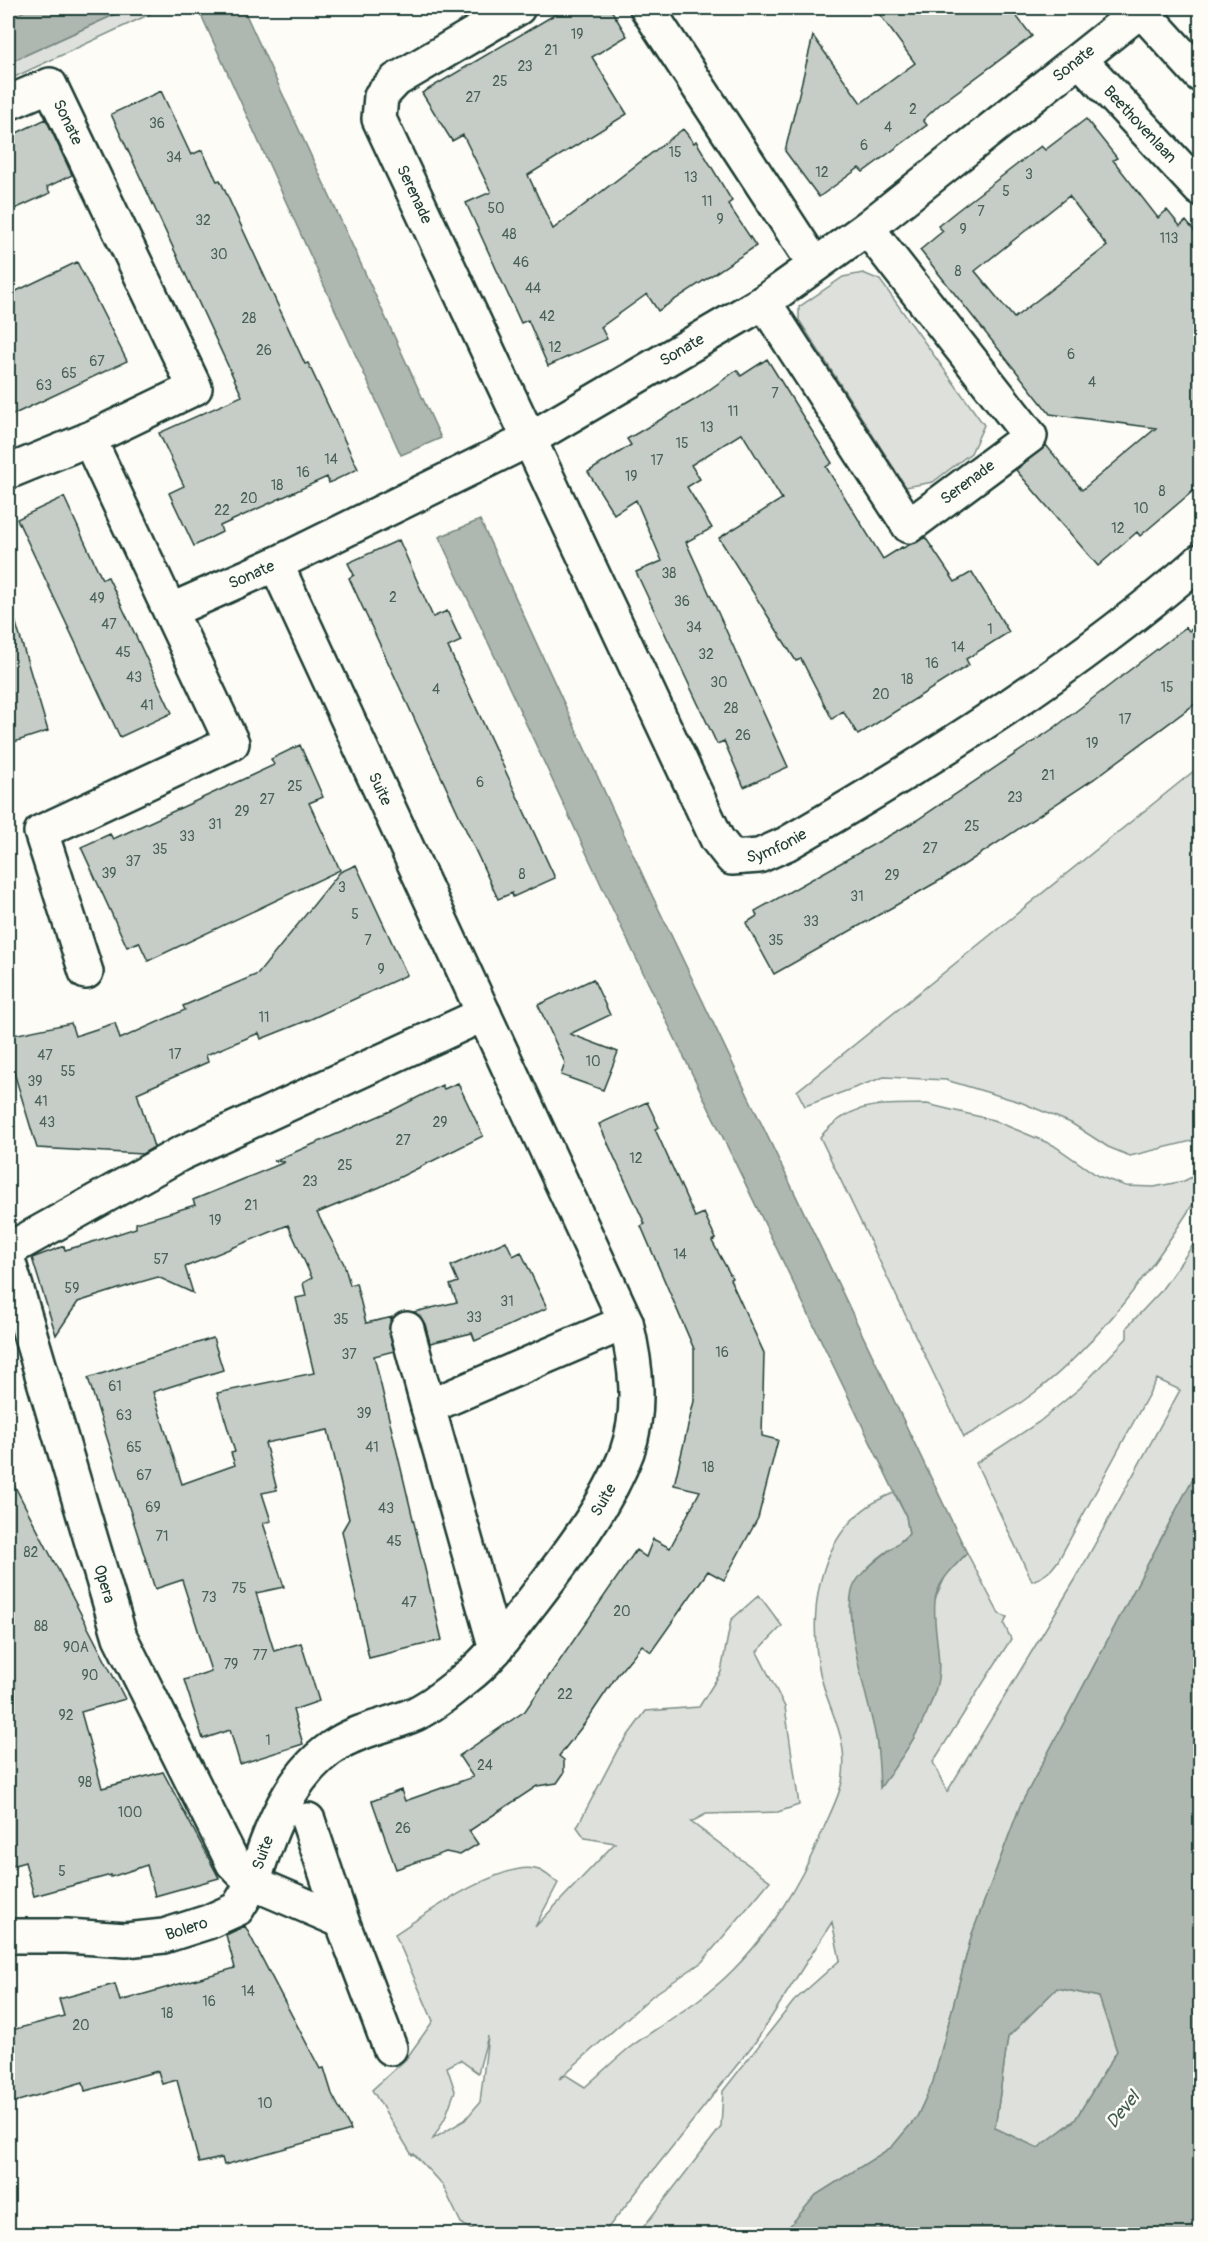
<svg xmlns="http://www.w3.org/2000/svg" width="1208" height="2242" viewBox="0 0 1208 2242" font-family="Pangolin,sans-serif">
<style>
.green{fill:#dde0db;stroke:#7e8e88;stroke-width:1.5;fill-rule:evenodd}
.water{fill:#aeb8b1;stroke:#75877f;stroke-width:1.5;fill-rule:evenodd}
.building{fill:#c6cdc7;stroke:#1f3d34;stroke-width:1.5;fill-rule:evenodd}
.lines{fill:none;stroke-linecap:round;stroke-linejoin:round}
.street-casing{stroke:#1f3d34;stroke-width:38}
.secondary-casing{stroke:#1f3d34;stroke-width:38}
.street{stroke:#fdfcf7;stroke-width:33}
.secondary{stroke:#fdfcf7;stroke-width:33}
.labels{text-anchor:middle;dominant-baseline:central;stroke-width:5;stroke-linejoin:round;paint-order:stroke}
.number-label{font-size:14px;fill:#496159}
.street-label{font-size:16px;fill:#1f3d34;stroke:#fdfcf7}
.water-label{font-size:18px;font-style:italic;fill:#435c53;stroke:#fdfcf7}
</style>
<rect width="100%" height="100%" fill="#fdfcf7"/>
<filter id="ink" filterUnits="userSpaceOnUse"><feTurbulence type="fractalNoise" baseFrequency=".0167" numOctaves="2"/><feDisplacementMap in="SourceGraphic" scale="12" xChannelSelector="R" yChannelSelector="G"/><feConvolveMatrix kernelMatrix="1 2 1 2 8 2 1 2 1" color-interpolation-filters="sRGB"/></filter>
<g filter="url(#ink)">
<path class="green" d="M129,8H163L8,80V63Z
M863,273L880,280L984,425L971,453L933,482L906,487L799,320V307L843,277Z
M1200,766V1139L1130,1156L1108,1147L1071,1123L1020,1102L946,1080L884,1077L805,1106L797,1091Z
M927,1104L993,1120L1053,1145L1098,1176L1126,1186L1154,1187L1184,1181L1200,1173V1193C1155,1264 1102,1342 1034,1393C1012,1410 988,1424 964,1437L820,1137C852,1100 882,1105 927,1104Z
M1200,1235V1465L1020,1806L972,1934L933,2082L917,2117L892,2147L816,2195L783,2234H638L721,2127L723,2091L794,2001L840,1960L832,1922L756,2041L603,2234H478L461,2223L443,2186L414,2154L412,2155L372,2090L406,2059L433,2021L395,1934C424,1915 505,1858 539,1870C545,1872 552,1879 558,1883L535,1927L615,1843L585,1838L577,1827L618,1749L646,1711L699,1707L721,1672L731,1620L759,1595L782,1626L757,1652L785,1707L799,1805L778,1812L706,1814L691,1822L770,1881L702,1962L652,1996L559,2079L566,2075L585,2087C600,2074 614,2060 629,2048C664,2022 703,2001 734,1969C770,1933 800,1883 820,1837C827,1819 838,1800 842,1782C850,1737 829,1714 820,1673C806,1605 821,1520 894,1493L906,1516L909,1533C899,1544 887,1551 876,1560C839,1591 850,1623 860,1663L909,1636L935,1599L946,1575L967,1553L999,1614L1007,1617L1004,1624L1011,1639L933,1762L947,1792L1075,1580L1180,1390L1157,1379L1058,1561C1050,1572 1045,1576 1032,1581L976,1463L1039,1422L1080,1388L1127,1338V1327L1160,1292ZM488,2036L480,2102L465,2120L433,2139L445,2118L455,2091L447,2067L460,2060L478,2073Z
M1057,1988L1099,1997L1117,2051L1075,2120L1038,2148L995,2128L1008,2037Z"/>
<path class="water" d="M32,8H129L8,63V18Z
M198,8H243L441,438L401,455Z
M480,520L650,891L967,1553C955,1566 936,1583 935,1601C932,1630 944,1660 936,1688C925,1726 903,1756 880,1788C879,1770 879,1751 875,1733C868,1698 842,1619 853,1588C860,1568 894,1549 909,1534L906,1516L612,908L439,537Z
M1200,1465V2225L1195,2234H783L816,2195L892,2147L917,2117L933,2082L972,1934L1020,1806ZM1057,1988L1099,1997L1117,2051L1075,2120L1038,2148L995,2128L1008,2037Z"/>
<path class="building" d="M566,8H610L627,36L592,57L627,114L528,175L553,229L683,129L694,143L696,141L732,201L728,204L756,246L658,311L647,294L601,327L607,339L548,366L528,320L521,323L466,203L491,192L463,135L452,141L422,93Z
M875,8H1010L1032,36L939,105L923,120L927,125L863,172L859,168L819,197L785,151L813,36L861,103L915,63Z
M161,91L191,155L202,150L217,181L220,180L305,364L308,363L358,469L329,483L327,477L220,526L222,532L194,546L169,493L184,486L159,433L242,396L111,114Z
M46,119L72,175L47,187L50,193L8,212V137Z
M1086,119L1117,158L1113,160L1158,218L1167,210L1180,226L1186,221L1200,238V485L1140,536L1137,532L1098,566L1016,470L1046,445L1082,490L1156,428L1050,414L920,250L943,231L938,226L958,210L1041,146L1045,150ZM1069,196L1107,246L1014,318L975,271Z
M77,262L127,361L8,417V295Z
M767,359L832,463L826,467L883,559L902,547L903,548L925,537L955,582L972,572L1009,632L966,659L969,665L858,735L843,711L832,719L801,659L796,661L719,538L782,499L742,433L691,465L700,479L687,487L712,528L686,542L788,767L744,787L724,741L717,744L636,572L662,561L636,500L614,514L588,472L631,445L627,439L696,399L737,370L741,376Z
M64,497L102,579L108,577L172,713L120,737L17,519Z
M399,540L433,617L447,611L461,641L448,647L555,878L513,897L512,893L498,899L349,578L354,575L348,563Z
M15,620L48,731L8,744V621Z
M1200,623V700L1094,779L944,878L774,974L746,923L757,916L755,911L917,820L1054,728L1186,627L1189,631Z
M300,745L323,797L309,803L340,870L148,961L139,942L127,947L81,847L110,834L113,839L248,777L274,765L271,759Z
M356,865L407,975L311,1019L261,1039L259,1033L206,1055L208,1062L137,1093L154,1147L142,1154L37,1148L8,1053V1036L71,1023L75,1036L115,1023L120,1039L185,1010L183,1006L258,974L340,872Z
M593,979L610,1015L570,1034L618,1052L603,1090L561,1075L565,1063L538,1005Z
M458,1083L483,1136L380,1187L317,1213L344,1264L350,1285L356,1283L366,1323L393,1317L389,1333L394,1351L374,1356L442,1640L369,1658L342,1531L349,1519L328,1430L265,1443L277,1490L262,1493L271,1521L263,1523L284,1587L256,1593L274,1651L301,1643L319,1701L293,1710L303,1744L240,1764L230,1730L203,1739L184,1680L211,1671L192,1611L182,1580L155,1589L88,1378L213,1338L223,1370L153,1392L182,1484L235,1465L231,1453L235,1452L217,1393L314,1373L296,1298L306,1296L303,1283L312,1278L288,1225L185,1267L193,1293L158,1277L137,1283L78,1302L56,1335L32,1258L64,1246L65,1250L83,1245L136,1228V1223L195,1205L193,1200L285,1162L274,1161L393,1110L442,1085L444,1089Z
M647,1102L659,1127L655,1129L695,1217L704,1213L716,1239L712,1241L732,1278L730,1279L764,1353L762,1436L778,1440L758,1518L724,1580L708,1571L651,1652L642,1645L618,1674L585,1723L559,1756L564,1760V1773L557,1783L537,1786L469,1831L478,1844L460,1855L446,1852L396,1869L372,1801L401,1790L405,1801L473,1777L459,1756L525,1711L636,1550L646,1557L653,1539L670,1548L700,1491L674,1485L694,1401V1349L641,1226L645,1224L599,1124Z
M506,1241L513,1256L521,1252L547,1308L475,1341L472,1333L430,1343L425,1324L414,1312L457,1302L450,1285L458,1282L451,1266Z
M8,1473L125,1699L81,1712L102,1788L163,1772L219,1878L155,1896L147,1865L111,1877V1875L34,1896L25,1862L8,1867Z
M245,1926L320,2069L324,2068L332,2094L351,2130L224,2165L222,2158L199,2163L177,2080L162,2084L158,2071L85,2091L83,2082L8,2104V2031L64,2016L59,1999L115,1984L120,2001L235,1968L226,1935Z"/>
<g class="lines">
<g class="street-casing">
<g id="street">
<path id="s1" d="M518,8L396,80L381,96L379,119L717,839L732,858L759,856L786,844C931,760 1073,671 1200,561"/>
<path d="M647,8L815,265"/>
<path id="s2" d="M1080,60L1200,189"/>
<path id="s3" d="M8,103L50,85L195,388L89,439L8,472"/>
<path id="s4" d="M764,302L909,526L1030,436L867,228"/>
<path id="s5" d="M172,610L276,564L528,440L764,302L867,228L1141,10"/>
<path d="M86,972L41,832L232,743L89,439"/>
<path d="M8,1250L180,1154L484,1014"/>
<path id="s6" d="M8,1260L120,1637L233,1863L253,1883C269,1832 290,1772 339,1743C361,1729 391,1725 415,1714C433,1705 452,1690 467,1677C490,1660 506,1635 524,1612C561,1564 605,1510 627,1452C642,1409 636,1365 626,1322L276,564"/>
<path d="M407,1329L428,1407"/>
<path d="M496,1649L428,1407L626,1322"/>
<path d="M308,1820L342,1921L390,2048"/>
<path id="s7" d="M8,1936H67L126,1940L164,1936L208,1922L237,1909L253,1883L342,1921"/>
</g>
</g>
<g class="secondary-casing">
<path id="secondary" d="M1139,8L1200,75"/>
</g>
<use href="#street" class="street"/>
<use href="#secondary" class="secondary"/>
</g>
</g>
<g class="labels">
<g class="number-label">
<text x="577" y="34">19</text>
<text x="551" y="50">21</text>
<text x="525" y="66">23</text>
<text x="500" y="81">25</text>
<text x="473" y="97">27</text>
<text x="913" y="109">2</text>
<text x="157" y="123">36</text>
<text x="888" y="127">4</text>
<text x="864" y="145">6</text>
<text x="675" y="152">15</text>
<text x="174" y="157">34</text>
<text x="822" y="172">12</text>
<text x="1029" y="174">3</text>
<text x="691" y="177">13</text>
<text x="1006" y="191">5</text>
<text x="707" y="201">11</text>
<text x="496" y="208">50</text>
<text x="981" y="211">7</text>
<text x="720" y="219">9</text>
<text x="203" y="220">32</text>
<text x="963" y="229">9</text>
<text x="509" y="234">48</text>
<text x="1169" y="238">113</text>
<text x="219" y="254">30</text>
<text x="521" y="262">46</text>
<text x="958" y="271">8</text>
<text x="533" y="288">44</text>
<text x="547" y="316">42</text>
<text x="249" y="318">28</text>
<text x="555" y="347">12</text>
<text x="264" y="350">26</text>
<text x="1071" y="354">6</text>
<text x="97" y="361">67</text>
<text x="69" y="373">65</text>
<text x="1092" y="382">4</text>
<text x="44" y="385">63</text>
<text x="775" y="393">7</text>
<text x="733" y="411">11</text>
<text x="707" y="427">13</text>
<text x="682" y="443">15</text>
<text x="331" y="459">14</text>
<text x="657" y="460">17</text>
<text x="303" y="472">16</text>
<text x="631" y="476">19</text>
<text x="277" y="485">18</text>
<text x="1162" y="491">8</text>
<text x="249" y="498">20</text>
<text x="1141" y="508">10</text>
<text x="222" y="510">22</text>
<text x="1118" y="528">12</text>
<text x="669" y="573">38</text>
<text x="393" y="597">2</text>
<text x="97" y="598">49</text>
<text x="682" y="601">36</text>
<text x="109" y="624">47</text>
<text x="694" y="627">34</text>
<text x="990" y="629">1</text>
<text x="958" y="647">14</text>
<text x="123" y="652">45</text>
<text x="706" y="654">32</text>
<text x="932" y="663">16</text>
<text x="134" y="677">43</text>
<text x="907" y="679">18</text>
<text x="719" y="682">30</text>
<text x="1167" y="687">15</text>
<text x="436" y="689">4</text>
<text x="881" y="694">20</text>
<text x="147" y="705">41</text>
<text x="731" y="708">28</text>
<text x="1125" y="719">17</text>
<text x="743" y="735">26</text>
<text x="1092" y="743">19</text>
<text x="1048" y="775">21</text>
<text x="480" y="782">6</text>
<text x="295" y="786">25</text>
<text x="1015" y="797">23</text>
<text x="267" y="799">27</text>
<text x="242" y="811">29</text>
<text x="215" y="824">31</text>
<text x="972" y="826">25</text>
<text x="187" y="836">33</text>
<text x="930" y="848">27</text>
<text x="160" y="849">35</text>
<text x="133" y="861">37</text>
<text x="109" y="873">39</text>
<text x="522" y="874">8</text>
<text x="892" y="875">29</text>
<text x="342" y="887">3</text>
<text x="857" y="896">31</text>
<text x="355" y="914">5</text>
<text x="811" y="921">33</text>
<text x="368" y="940">7</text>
<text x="776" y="940">35</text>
<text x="381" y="969">9</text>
<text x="264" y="1017">11</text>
<text x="175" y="1054">17</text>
<text x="45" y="1055">47</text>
<text x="593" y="1061">10</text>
<text x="68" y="1071">55</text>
<text x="35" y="1081">39</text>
<text x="41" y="1101">41</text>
<text x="47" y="1122">43</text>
<text x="440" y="1122">29</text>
<text x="403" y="1140">27</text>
<text x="636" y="1158">12</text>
<text x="345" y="1165">25</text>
<text x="310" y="1181">23</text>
<text x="251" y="1205">21</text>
<text x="215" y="1220">19</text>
<text x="680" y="1254">14</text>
<text x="161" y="1259">57</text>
<text x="72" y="1288">59</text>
<text x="507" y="1301">31</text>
<text x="474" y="1317">33</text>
<text x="341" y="1319">35</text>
<text x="722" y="1352">16</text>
<text x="349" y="1354">37</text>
<text x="115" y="1386">61</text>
<text x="364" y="1413">39</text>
<text x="124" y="1415">63</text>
<text x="134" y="1447">65</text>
<text x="372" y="1447">41</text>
<text x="708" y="1467">18</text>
<text x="144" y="1475">67</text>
<text x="153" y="1507">69</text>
<text x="386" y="1508">43</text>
<text x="162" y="1536">71</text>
<text x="394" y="1541">45</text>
<text x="31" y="1552">82</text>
<text x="239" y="1588">75</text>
<text x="209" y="1597">73</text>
<text x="409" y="1602">47</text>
<text x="622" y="1611">20</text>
<text x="41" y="1626">88</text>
<text x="76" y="1647">90A</text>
<text x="260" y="1655">77</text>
<text x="231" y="1664">79</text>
<text x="90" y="1675">90</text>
<text x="565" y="1694">22</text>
<text x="66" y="1715">92</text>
<text x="268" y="1740">1</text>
<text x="485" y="1765">24</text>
<text x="85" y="1782">98</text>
<text x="130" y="1812">100</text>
<text x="403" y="1828">26</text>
<text x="62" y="1871">5</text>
<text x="248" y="1991">14</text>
<text x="209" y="2001">16</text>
<text x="167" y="2013">18</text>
<text x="81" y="2025">20</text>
<text x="265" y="2103">10</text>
</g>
<g class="street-label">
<text stroke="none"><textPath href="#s5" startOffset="1059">Sonate</textPath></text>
<text stroke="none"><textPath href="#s3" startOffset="87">Sonate</textPath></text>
<text stroke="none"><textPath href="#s2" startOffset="88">Beethovenlaan</textPath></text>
<text stroke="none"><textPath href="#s1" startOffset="270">Serenade</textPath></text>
<text stroke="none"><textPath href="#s5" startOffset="573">Sonate</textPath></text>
<text stroke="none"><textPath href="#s4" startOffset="340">Serenade</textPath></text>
<text stroke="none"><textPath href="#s5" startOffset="87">Sonate</textPath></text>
<text transform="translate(380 789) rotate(65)">Suite</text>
<text stroke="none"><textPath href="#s1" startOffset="1053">Symfonie</textPath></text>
<text stroke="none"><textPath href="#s6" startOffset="1212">Suite</textPath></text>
<text stroke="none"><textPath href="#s6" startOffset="338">Opera</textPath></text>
<text stroke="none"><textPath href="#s6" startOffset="706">Suite</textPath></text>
<text stroke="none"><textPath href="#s7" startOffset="180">Bolero</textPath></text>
</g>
<g class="water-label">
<text transform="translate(1123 2110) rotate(-51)">Devel</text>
</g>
</g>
<rect width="1208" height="2242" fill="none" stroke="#fdfcf7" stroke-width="30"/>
<rect x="15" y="15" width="1178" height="2212" fill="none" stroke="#1f3d34" stroke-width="2" filter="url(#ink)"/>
</svg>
